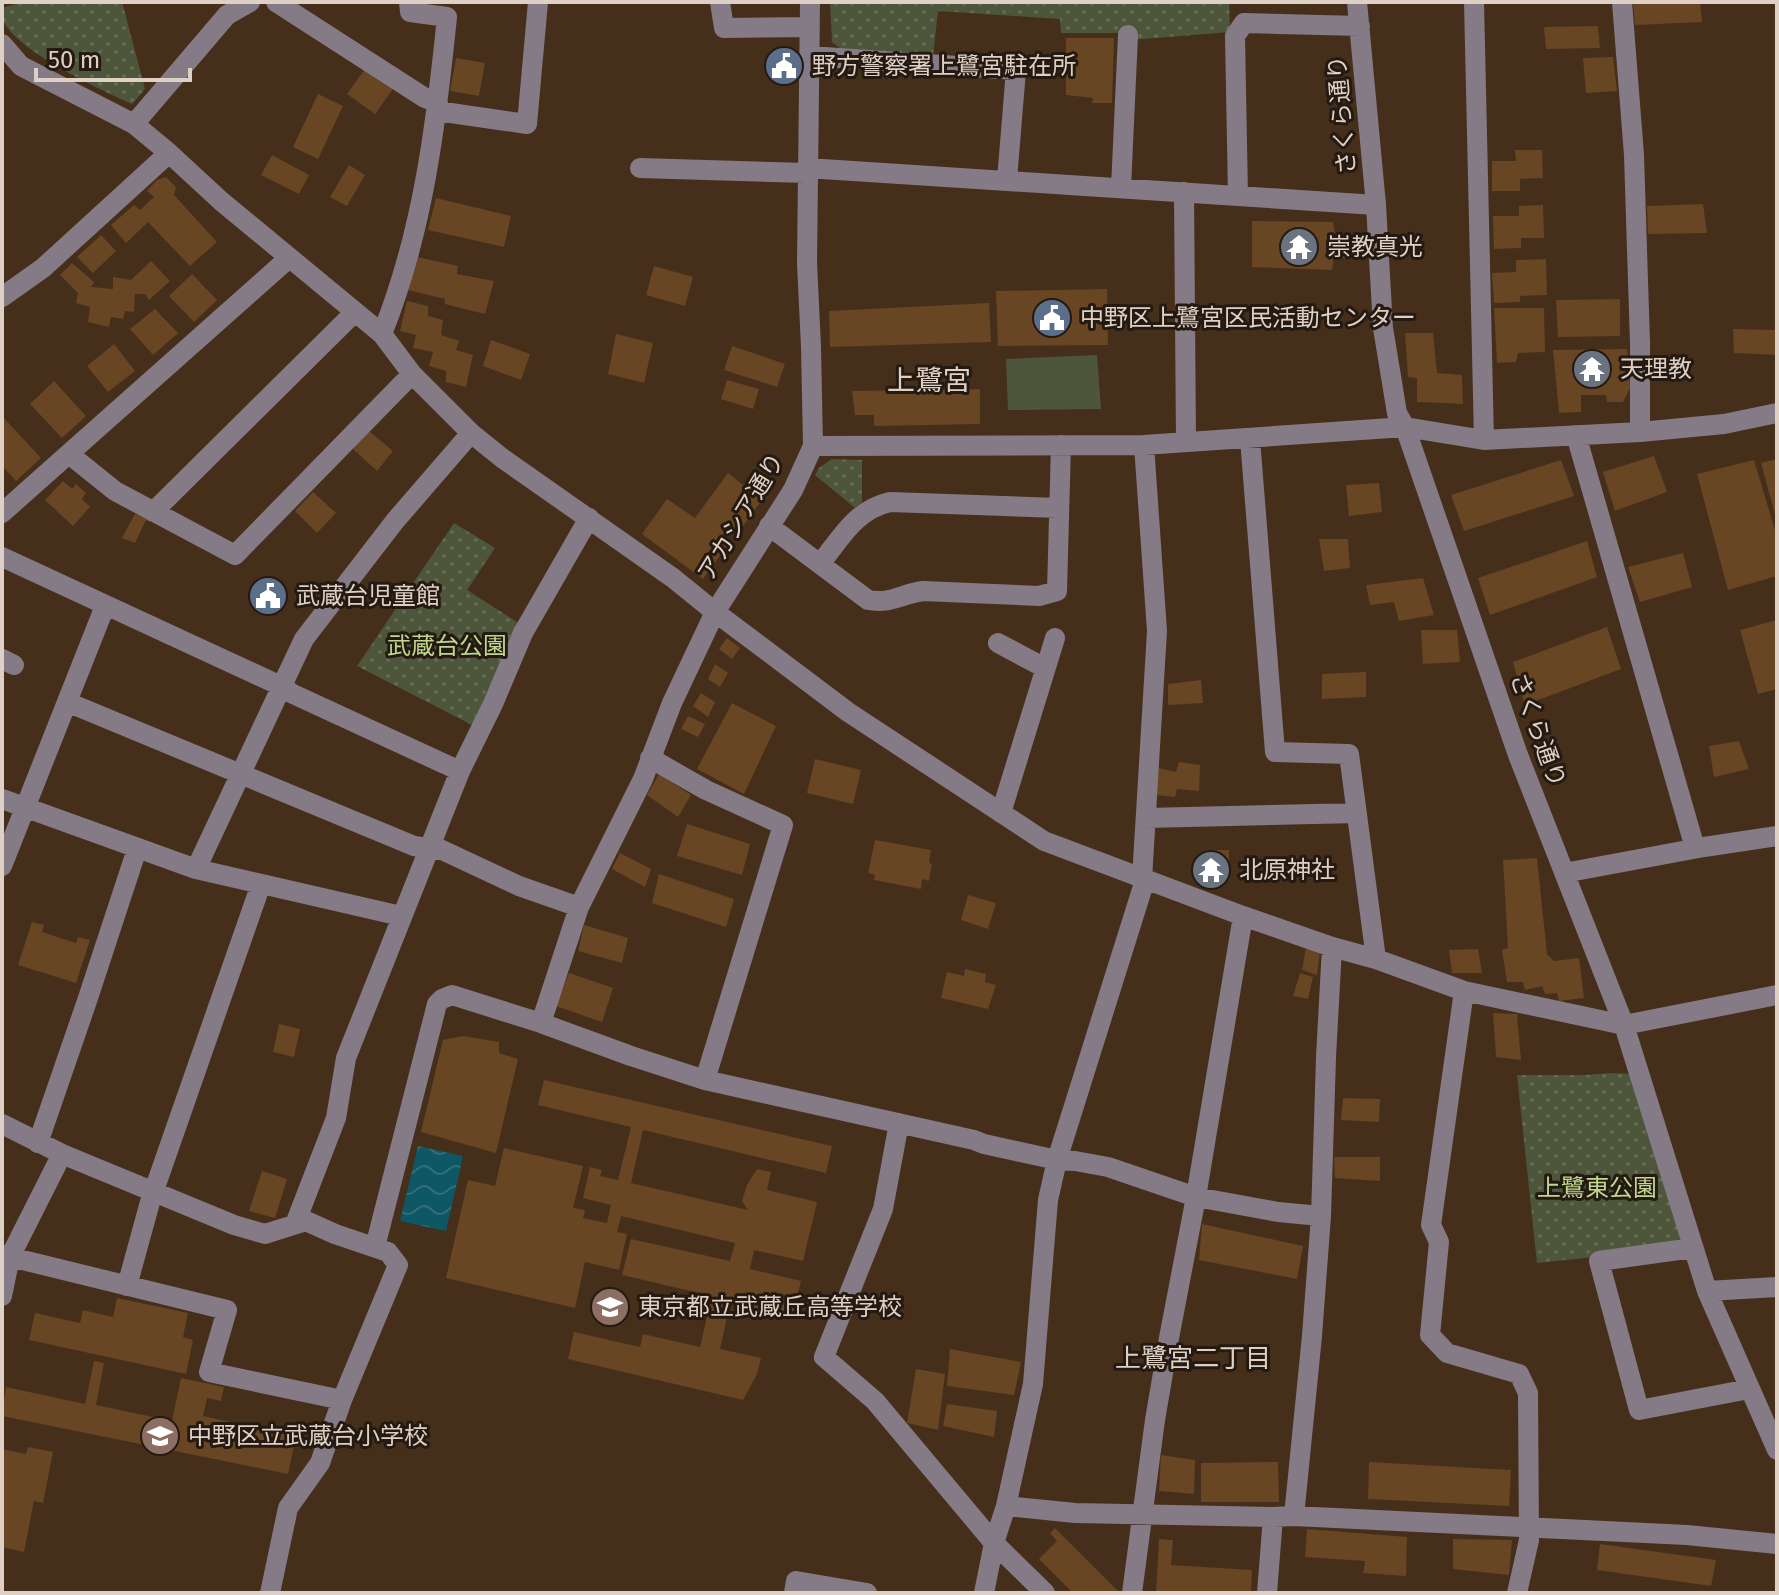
<svg xmlns="http://www.w3.org/2000/svg" width="1779" height="1595" viewBox="0 0 1779 1595" font-family="'Fira Sans','Noto Sans JP',sans-serif">
<style>
.grass{fill:#4d563a}
.park{fill:url(#park-dots)}
.water{fill:url(#water-waves)}
.building{fill:#684523}
.lines{fill:none;stroke-linecap:round;stroke-linejoin:round}
.minor{stroke:#857b86;stroke-width:20}
.labels{text-anchor:middle;dominant-baseline:central;stroke-width:6;stroke-linejoin:round;paint-order:stroke}
.poi-label{font-size:24px;fill:#ded0c4;stroke:#241a11;text-anchor:start}
.street-label{font-size:24px;fill:#ded0c4;stroke:#241a11}
.park-label{font-size:24px;fill:#bfd78e;stroke:#241a11}
.neighbourhood-label{font-size:26px;fill:#ded0c4;stroke:#241a11}
.quarter-label{font-size:28px;fill:#ded0c4;stroke:#241a11}
</style>
<defs>
<pattern id="park-dots" width="8" height="8" patternUnits="userSpaceOnUse" patternTransform="scale(2)"><rect width="8" height="8" fill="#4d563a"/><path d="M2 2h.1M6 6h.1" fill="none" stroke="#666d55" stroke-width="1.8" stroke-linecap="round"/></pattern>
<pattern id="water-waves" width="16" height="10" patternUnits="userSpaceOnUse" patternTransform="scale(2)"><rect width="16" height="10" fill="#0e5764"/><path d="M0 5q4-4 8 0t8 0" fill="none" stroke="#316e79"/></pattern>
</defs>
<rect width="100%" height="100%" fill="#452f1b"/>
<path class="grass" d="M1097,355L1101,409L1008,410L1006,359Z"/>
<path class="park" d="M23,2H122L145,89L132,104C101,90 16,51 3,20C2,18 2,11 2,8Z
M830,2H1229L1230,32L1118,41V33H1061L1060,19L938,11L933,56L840,48L832,42Z
M832,459L862,460V502L855,508L815,475L819,468Z
M454,523L495,548L467,590L520,624L476,727L357,666Z
M1613,1073L1631,1074L1686,1243L1594,1257L1537,1263L1517,1075H1585Z"/>
<path class="water" d="M418,1146L463,1156L446,1231L400,1221Z"/>
<path class="building" d="M1633,2H1700L1702,22L1635,25Z
M1598,26L1600,48L1546,49L1544,27Z
M1066,38H1114L1112,103H1092L1093,98L1066,95Z
M1613,57L1617,91L1586,93L1583,58Z
M456,58L485,63L479,96L450,91Z
M365,69L393,89L375,114L347,94Z
M318,94L343,106L318,159L293,147Z
M1515,150H1542L1543,178L1520,179V191H1492V161H1516Z
M272,155L309,175L299,194L261,175Z
M349,165L365,175L347,206L330,197Z
M166,177L176,187L174,195L217,242L190,266L148,222L126,243L111,225L134,205L140,210L154,197L147,191L157,180Z
M436,198L511,216L504,247L428,230Z
M1703,204L1707,233L1648,234L1647,206Z
M1543,205L1544,238H1521V248L1494,249L1493,216H1519V206Z
M1252,221L1333,222L1335,235L1346,236L1345,258H1334L1332,270L1252,267Z
M101,235L116,251L93,273L77,257Z
M417,257L458,266L457,274L494,281L485,314L445,304V299L408,290Z
M1546,259L1547,295L1520,296V302L1494,303L1492,273L1516,272V260Z
M151,261L170,281L149,300L145,294H135L134,312L125,311L123,319L111,317L109,327L88,322L90,307L76,303L78,293L60,275L72,263L94,282L91,287L113,289V277L131,280Z
M654,266L693,277L685,306L646,295Z
M192,274L217,300L194,322L169,296Z
M1107,289L1108,345L998,346L996,291Z
M1620,299V336L1558,337L1556,300Z
M407,301L428,306V316L443,320L441,335L459,341L456,350L473,355L466,387L446,382V371L429,366L433,352L413,348L416,335L400,331Z
M989,303L991,342L830,347L829,311Z
M1494,308H1544L1545,352L1518,353L1516,362L1497,363Z
M155,309L178,333L153,355L130,329Z
M1733,329L1777,330V355L1734,353Z
M1405,333H1433L1437,373L1462,375L1463,404L1417,402V378L1408,377Z
M616,334L653,343L644,383L608,374Z
M491,340L530,354L521,380L483,366Z
M114,344L135,371L108,392L87,366Z
M732,346L785,364L777,387L724,370Z
M1627,349L1630,388L1623,402H1607L1606,395H1581V412L1559,413L1553,350Z
M727,380L759,389L753,409L721,399Z
M54,381L86,416L62,438L30,404Z
M980,389V424L874,426V415H855L852,391Z
M2,416L41,458L16,481L2,466Z
M369,431L393,451L377,471L353,449Z
M1654,456L1667,492L1615,511L1603,472Z
M1777,459V518H1776L1761,463Z
M1561,460L1574,496L1464,531L1451,495Z
M1754,460L1777,537V576L1728,590L1697,474Z
M728,473L762,500L738,533L728,528L722,536L729,543L703,579L642,534L667,499L695,518Z
M63,481L72,489L76,484L86,493L82,499L90,507L73,526L45,500Z
M1379,483L1382,512L1349,516L1346,485Z
M313,492L336,513L317,533L295,511Z
M135,514L147,518L135,543L122,538Z
M1319,539H1348L1350,568L1324,571Z
M1587,541L1597,577L1490,615L1478,578Z
M1683,553L1692,587L1640,602L1628,567Z
M1423,578L1434,615L1399,621L1394,602L1370,605L1366,585Z
M1777,620V689L1758,694L1740,630Z
M1607,627L1621,669L1525,705L1513,662Z
M1421,630H1457L1460,662L1423,664Z
M727,638L740,648L732,659L719,649Z
M715,664L728,673L720,687L708,679Z
M1366,672V697L1322,699V674Z
M1201,680L1203,703L1168,705V684Z
M701,693L715,702L708,717L693,706Z
M732,703L776,726L744,794L697,769Z
M688,716L705,724L698,737L681,729Z
M1739,741L1749,769L1714,777L1709,746Z
M815,759L861,770L853,804L807,793Z
M1179,762L1200,765L1199,791L1177,789L1175,797L1156,795L1158,768L1176,772Z
M659,774L691,795L678,817L647,795Z
M687,824L750,844L742,875L677,856Z
M875,840L931,850L929,863L932,864L929,881L922,879L921,889L874,880L875,875L868,873Z
M1206,850H1229V862H1222L1221,880L1199,877L1201,859H1206Z
M620,853L651,869L645,887L612,869Z
M1537,858L1547,954L1554,961L1579,958L1584,998L1559,1001L1557,993L1545,994L1542,986L1525,990L1523,982H1507L1502,950L1508,948L1503,860Z
M659,874L734,899L726,927L652,903Z
M968,895L996,903L988,929L961,920Z
M32,922L44,925L42,932L76,943L78,937L90,940L76,983L18,965Z
M584,925L628,938L622,963L578,951Z
M1306,947L1320,951L1317,975L1302,970Z
M1478,949L1482,973H1452L1449,950Z
M965,969L986,974L985,982L996,985L988,1009L941,998L947,972L964,976Z
M569,973L613,988L602,1022L556,1006Z
M1300,973L1313,977L1308,999L1293,996Z
M1493,1013L1517,1014L1521,1060L1496,1057Z
M279,1024L300,1029L294,1057L273,1052Z
M463,1036L499,1042V1053L518,1059L496,1153L421,1132L443,1040Z
M544,1080L832,1146L826,1173L643,1130L631,1183L748,1210L742,1201L747,1185L757,1169L771,1172L767,1190L817,1202L803,1261L754,1250L750,1269L801,1281L792,1318L730,1304L720,1349L761,1358L757,1374L743,1400L568,1359L574,1332L640,1347L643,1334L700,1347L712,1296L622,1275L631,1239L730,1261L735,1243L621,1216L617,1232L627,1234L619,1270L585,1262L575,1308L446,1278L468,1180L495,1186L504,1148L583,1166L573,1208L585,1210L583,1218L607,1223L611,1205L583,1198L590,1167L602,1170L600,1176L618,1180L631,1127L538,1105Z
M1343,1098L1380,1099L1379,1122L1341,1120Z
M1334,1157H1380V1181L1335,1178Z
M262,1171L287,1179L275,1218L249,1211Z
M1202,1224L1303,1246L1297,1279L1199,1260Z
M117,1298L188,1313L183,1337L193,1340L186,1374L29,1340L35,1313L80,1323L83,1310L113,1317Z
M950,1349L1021,1362L1014,1395L947,1386Z
M94,1361L104,1363L96,1405L172,1421L181,1378L224,1387L221,1401L207,1398L203,1416L296,1436L288,1474L2,1416L6,1387L85,1404Z
M916,1369L945,1374L938,1430L907,1423Z
M947,1404L997,1411L994,1437L943,1426Z
M28,1447L53,1452L43,1503L34,1501L24,1552L2,1547V1449L26,1454Z
M1161,1455L1195,1460L1194,1494L1159,1491Z
M1278,1462L1279,1502H1201V1463Z
M1369,1462L1511,1470L1509,1506L1368,1499Z
M1055,1528L1120,1593H1073L1039,1559L1057,1541L1050,1533Z
M1307,1529L1407,1537L1406,1576L1363,1573L1365,1561L1305,1557Z
M1159,1539L1173,1540L1171,1565L1252,1570L1251,1593H1156Z
M1453,1539L1512,1540L1509,1575L1453,1569Z
M1600,1544L1716,1560L1711,1586L1597,1570Z"/>
<g class="lines">
<path class="minor" d="M276,2L425,98L438,103
M720,2L724,28L810,27
M1357,2L1376,205L1383,328L1397,413L1405,427L1518,755L1624,1025L1707,1291L1777,1450
M1474,2L1484,440
M1622,2L1634,155L1640,343V432
M2,44L21,66L134,124L169,153L221,201L382,334L412,374L471,433L502,458L673,578L715,612L848,712L1044,841L1243,916L1332,947L1376,959L1464,991L1624,1025L1777,995
M810,56L1016,70L1007,180
M437,111L527,124L538,2
M134,124L227,15L250,2
M640,168L807,173
M807,168L1376,205
M1121,188L1128,35
M1184,192L1186,442
M1238,196L1235,36L1244,23L1360,26
M2,297L43,268L169,153
M382,334C423,232 436,125 447,17L410,12L409,2
M1576,435L1695,848
M1250,439L1275,752L1349,754L1376,959
M813,446L1144,445L1405,427L1484,440L1640,432L1724,424L1777,413
M69,454L115,491L235,555L412,374
M153,512L355,312
M2,513L289,258
M769,526L868,600C892,604 901,594 923,591L1039,596L1057,591L1061,445
M2,557L281,686L293,694L460,771
M820,564C841,538 855,510 890,502L1059,508
M998,643L1045,668
M2,659L14,665
M67,702L414,846L442,850L519,886L579,907
M650,758L706,790L783,825L705,1080
M2,799L196,869L401,916
M1001,813L1055,638
M1146,818L1357,813
M2,866L105,606
M196,869L304,639L395,521L471,433
M1564,873L1704,847L1777,836
M1142,879L1157,631L1144,445
M1464,991L1431,1225L1439,1242L1430,1335L1447,1353L1519,1374L1528,1393L1529,1540L1517,1593
M541,1023L579,907L643,779L672,703L715,612L793,490L813,446L811,347L807,263L810,2
M899,1123L883,1209L824,1357L875,1401L994,1543L1045,1593
M2,1124L62,1154L234,1225L265,1234L306,1221L335,1234L388,1252L398,1265L342,1400L320,1463L288,1508L270,1593
M38,1143L87,1001L137,849
M295,1224L336,1118L346,1058L460,771L493,704L523,633L589,518
M375,1247L437,1004L442,999L452,995L541,1023L631,1056L705,1080L974,1140L984,1144L1057,1160L1075,1161L1108,1167L1196,1197L1278,1212L1321,1216
M1693,1248L1599,1261L1639,1410L1749,1389
M2,1255L227,1310L209,1372L342,1400
M127,1286L150,1202L261,884
M1707,1291L1777,1287
M2,1296L10,1257L62,1154
M1006,1506L1075,1513L1273,1517L1294,1516L1687,1535L1777,1544
M1294,1516L1312,1336L1321,1216L1326,1057L1332,947
M794,1593L796,1581L867,1593
M984,1593L994,1543L1006,1506L1033,1384L1048,1200L1057,1160L1145,880
M1132,1593L1155,1420L1169,1338L1196,1197L1243,916
M1267,1593L1273,1517"/>
</g>
<defs>
<g id="civic-disc" transform="scale(2)"><circle r="9.5" fill="#5c6f8a" stroke="#241a11"/><path d="M-.6-6.5H3V-4.5H.6V-3L4-1V1h2V6H-6V1h2V-1L-.6-3ZM-1.2 2.5V6h2.4V2.5Z" fill="#fff"/></g>
<g id="temple-disc" transform="scale(2)"><circle r="9.5" fill="#6b7280" stroke="#241a11"/><path d="M0-6L5-2H3V0L6.5 2.5H4V6H1.5V3h-3V6H-4V2.5H-6.5L-3 0V-2H-5Z" fill="#fff"/></g>
<g id="school-disc" transform="scale(2)"><circle r="9.5" fill="#8d6e63" stroke="#241a11"/><path d="M0-5L7-2L0 1L-7-2ZM-4 1L0 2.5L4 1V4Q0 6-4 4Z" fill="#fff"/></g>
</defs>
<g fill-rule="evenodd">
<use href="#civic-disc" x="784" y="66"/>
<use href="#temple-disc" x="1299" y="247"/>
<use href="#civic-disc" x="1052" y="318"/>
<use href="#temple-disc" x="1592" y="369"/>
<use href="#civic-disc" x="268" y="596"/>
<use href="#temple-disc" x="1211" y="870"/>
<use href="#school-disc" x="610" y="1307"/>
<use href="#school-disc" x="160" y="1436"/>
</g>
<g class="labels">
<g class="poi-label">
<text x="812" y="66">野方警察署上鷺宮駐在所</text>
<text x="1327" y="247">崇教真光</text>
<text x="1080" y="318">中野区上鷺宮区民活動センター</text>
<text x="1620" y="369">天理教</text>
<text x="296" y="596">武蔵台児童館</text>
<text x="1239" y="870">北原神社</text>
<text x="638" y="1307">東京都立武蔵丘高等学校</text>
<text x="188" y="1436">中野区立武蔵台小学校</text>
</g>
<g class="street-label">
<text transform="translate(1342 115) rotate(-95)">さくら通り</text>
<text transform="translate(741 517) rotate(-59)">アカシア通り</text>
<text transform="translate(1538 730) rotate(70)">さくら通り</text>
</g>
<g class="park-label">
<text x="447" y="646">武蔵台公園</text>
<text x="1597" y="1188">上鷺東公園</text>
</g>
<g class="neighbourhood-label">
<text x="1193" y="1358">上鷺宮二丁目</text>
</g>
<g class="quarter-label">
<text x="929" y="380">上鷺宮</text>
</g>
</g>
<rect width="1779" height="1595" fill="none" stroke="#ded0c4" stroke-width="8"/>
<path d="M36 68v12h154v-12" fill="none" stroke="#ded0c4" stroke-width="4"/>
<text x="48" y="68" font-size="24" fill="#ded0c4" stroke="#241a11" stroke-width="6" paint-order="stroke">50 m</text>
</svg>
